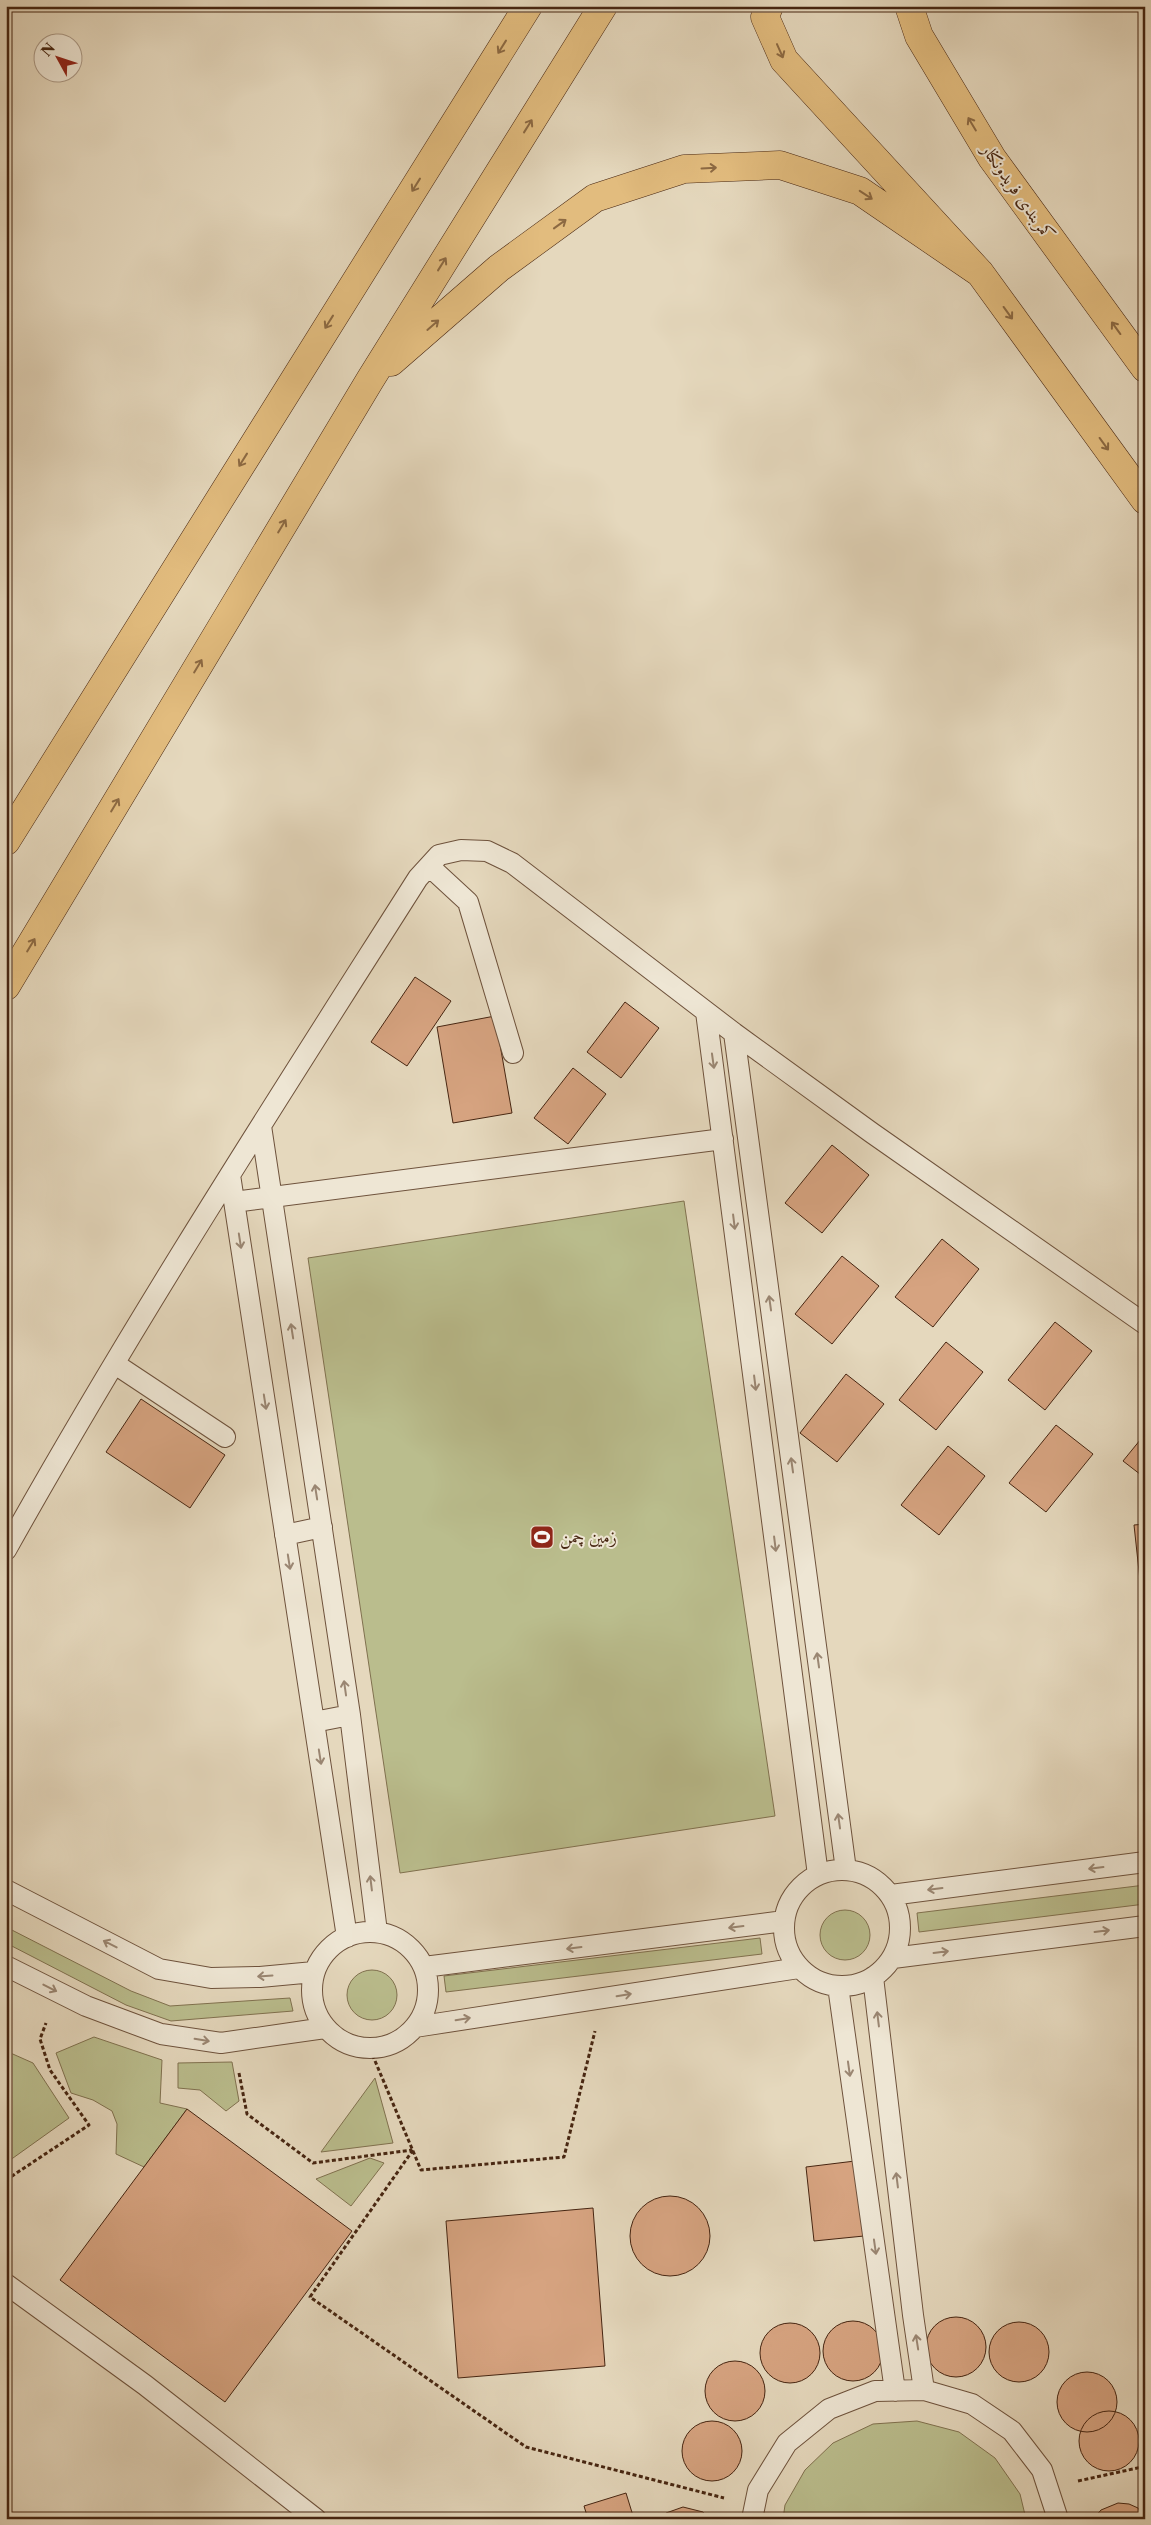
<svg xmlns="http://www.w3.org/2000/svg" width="1151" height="2525" viewBox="0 0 1151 2525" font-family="'Libre Caslon Text',Amiri,serif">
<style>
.green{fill:#babd8d;stroke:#80714f}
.building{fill:#d6a380;stroke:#462511}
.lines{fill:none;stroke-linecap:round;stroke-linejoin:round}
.lane-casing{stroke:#6e523c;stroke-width:22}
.highway-casing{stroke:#462511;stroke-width:29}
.path{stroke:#462511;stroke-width:3;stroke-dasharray:4 2.5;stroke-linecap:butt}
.lane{stroke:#eee6d4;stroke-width:20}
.highway{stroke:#e2bc7e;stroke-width:28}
.oneway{stroke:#8c6942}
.oneway2{stroke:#9a8672}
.labels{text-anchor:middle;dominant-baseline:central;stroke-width:4;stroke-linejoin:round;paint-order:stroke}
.street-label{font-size:18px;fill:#462511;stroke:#eee6d4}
.poi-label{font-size:18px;fill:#462511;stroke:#eee6d4;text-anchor:start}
</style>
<rect width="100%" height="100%" fill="#e5d8bd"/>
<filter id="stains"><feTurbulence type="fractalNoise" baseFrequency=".004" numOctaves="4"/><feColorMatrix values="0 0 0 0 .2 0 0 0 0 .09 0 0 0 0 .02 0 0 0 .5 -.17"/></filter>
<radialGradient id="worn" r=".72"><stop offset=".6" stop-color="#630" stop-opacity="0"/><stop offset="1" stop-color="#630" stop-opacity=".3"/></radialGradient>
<path class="green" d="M684,1201L775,1816L400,1873L308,1258Z
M1145,1885V1904L919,1932L917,1913Z
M820 1935a25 25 0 1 1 50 0a25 25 0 1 1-50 0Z
M6,1927L131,1991L170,2006L290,1998L293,2011L171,2021L126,2005L6,1943Z
M760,1938L762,1954L446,1992L444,1976Z
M347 1995a25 25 0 1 1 50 0a25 25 0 1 1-50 0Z
M94,2037L162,2060L160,2103L187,2109L144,2167L116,2154L117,2124L112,2111L93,2100L71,2093L56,2053Z
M6,2051L33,2063L69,2118L6,2163Z
M232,2062L239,2101L226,2111L200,2090L178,2088V2063Z
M375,2078L393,2143L321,2152Z
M370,2158L384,2163L351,2206L316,2179Z
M917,2421L959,2432L995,2458L1020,2494L1026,2519H783L785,2505L805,2470L833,2443L873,2424Z"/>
<path class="building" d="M415,977L451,1001L407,1066L371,1042Z
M625,1002L659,1028L621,1078L587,1052Z
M495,1016L512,1113L453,1123L437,1027Z
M573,1068L606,1094L568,1144L534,1118Z
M832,1145L869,1175L822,1233L785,1203Z
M942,1239L979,1269L933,1327L895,1297Z
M842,1256L879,1286L832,1344L795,1314Z
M1055,1322L1092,1351L1045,1410L1008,1380Z
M946,1342L983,1372L936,1430L899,1400Z
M846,1374L884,1404L837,1462L800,1433Z
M141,1399L225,1455L190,1508L106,1452Z
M1056,1425L1093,1454L1046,1512L1009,1483Z
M1145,1434V1478L1123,1461Z
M948,1446L985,1476L939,1535L901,1505Z
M1145,1524V1627L1134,1525Z
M187,2109L352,2231L225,2402L60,2280Z
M855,2161L864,2236L814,2241L806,2167Z
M630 2236a40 40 0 1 1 80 0a40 40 0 1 1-80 0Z
M593,2208L605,2366L458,2378L446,2221Z
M926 2347a30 30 0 1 1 60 0a30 30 0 1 1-60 0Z
M823 2351a30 30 0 1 1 60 0a30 30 0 1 1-60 0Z
M989 2352a30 30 0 1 1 60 0a30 30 0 1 1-60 0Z
M760 2353a30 30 0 1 1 60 0a30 30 0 1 1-60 0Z
M705 2391a30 30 0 1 1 60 0a30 30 0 1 1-60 0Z
M1057 2402a30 30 0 1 1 60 0a30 30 0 1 1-60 0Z
M1079 2441a30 30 0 1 1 60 0a30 30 0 1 1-60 0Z
M682 2451a30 30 0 1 1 60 0a30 30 0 1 1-60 0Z
M626,2493L634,2519H588L584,2506Z
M1118,2503L1129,2504L1138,2508L1145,2519H1093L1101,2510Z
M683,2507L703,2512L709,2519H661L666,2513Z"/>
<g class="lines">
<g class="lane-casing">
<path id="lane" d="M429,866L468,902L513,1053
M706,1012L818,1875
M734,1033L846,1870
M261,1126L350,1715L377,1932
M230,1175L347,1937
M234,1202L723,1139
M115,1364L225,1437
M285,1535L322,1527
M6,1550C134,1321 277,1100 418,878L439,855L461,850L487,851L512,863L734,1033L872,1133L1145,1324
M314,1722L350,1715
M784 1928a58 58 0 1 1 116 0a58 58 0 1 1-116 0Z
M6,1890L159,1969L211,1978L260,1977L314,1972
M891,1895L1145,1862
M312 1990a58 58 0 1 1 116 0a58 58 0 1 1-116 0Z
M893,1958L1145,1926
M6,1966L86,2006L161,2034L221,2043L325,2028
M424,1967L784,1921
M873,1977L913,2315L924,2390
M838,1986L895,2391
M415,2027L799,1968
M6,2284L145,2385L316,2519
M752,2519L758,2490L787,2443L829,2409L875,2391L924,2390L972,2404L1012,2431L1042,2470L1058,2519"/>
</g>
<g class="highway-casing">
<path id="highway" d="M769,6L765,17L784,60L980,273L1145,500
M909,6L919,36L992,158L1145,368
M391,362L499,268L595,198L684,169L780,165L860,191L980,273
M6,841L528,6
M6,986L370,380L603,6"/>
</g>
<path class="path" d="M370,2049L421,2170L564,2157L595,2031
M239,2073L247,2114L313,2163L412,2150
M413,2150L310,2297L526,2447L724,2498
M6,2180L89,2125L50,2070L40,2039L46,2023
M1078,2481L1142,2467L1145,2460"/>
<use href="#lane" class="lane"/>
<use href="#highway" class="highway"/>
</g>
<defs><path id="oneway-shaft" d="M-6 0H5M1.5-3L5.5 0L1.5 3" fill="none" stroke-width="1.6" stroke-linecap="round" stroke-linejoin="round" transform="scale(1.25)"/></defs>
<g class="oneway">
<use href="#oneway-shaft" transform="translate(502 47) rotate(122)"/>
<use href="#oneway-shaft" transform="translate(780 51) rotate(66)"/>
<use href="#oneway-shaft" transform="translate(972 124) rotate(-121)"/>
<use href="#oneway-shaft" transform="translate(528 126) rotate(-58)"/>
<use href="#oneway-shaft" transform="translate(709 168) rotate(-3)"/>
<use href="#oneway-shaft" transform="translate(416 185) rotate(122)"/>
<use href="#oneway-shaft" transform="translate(866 195) rotate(33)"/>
<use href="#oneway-shaft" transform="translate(560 224) rotate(-36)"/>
<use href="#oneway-shaft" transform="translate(442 264) rotate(-58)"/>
<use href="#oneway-shaft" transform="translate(1008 313) rotate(54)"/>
<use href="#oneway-shaft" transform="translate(329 322) rotate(122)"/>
<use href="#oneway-shaft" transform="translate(433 325) rotate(-41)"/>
<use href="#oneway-shaft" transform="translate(1116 328) rotate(-126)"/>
<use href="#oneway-shaft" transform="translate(1104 444) rotate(54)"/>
<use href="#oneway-shaft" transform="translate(243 460) rotate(122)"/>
<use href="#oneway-shaft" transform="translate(282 526) rotate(-59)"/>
<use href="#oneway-shaft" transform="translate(198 666) rotate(-59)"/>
<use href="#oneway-shaft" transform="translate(115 805) rotate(-59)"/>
<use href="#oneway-shaft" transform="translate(31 945) rotate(-59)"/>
</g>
<g class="oneway2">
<use href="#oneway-shaft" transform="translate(713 1061) rotate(82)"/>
<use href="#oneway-shaft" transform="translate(734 1222) rotate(83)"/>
<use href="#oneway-shaft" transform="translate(240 1241) rotate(81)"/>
<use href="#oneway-shaft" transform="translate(770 1303) rotate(-98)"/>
<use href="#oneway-shaft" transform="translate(292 1331) rotate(-99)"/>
<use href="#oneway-shaft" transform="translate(755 1383) rotate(83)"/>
<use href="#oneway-shaft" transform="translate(265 1402) rotate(81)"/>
<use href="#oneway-shaft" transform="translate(792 1465) rotate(-98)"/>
<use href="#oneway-shaft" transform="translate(316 1492) rotate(-99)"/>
<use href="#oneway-shaft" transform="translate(775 1544) rotate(83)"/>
<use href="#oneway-shaft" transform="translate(289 1562) rotate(81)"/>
<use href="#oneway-shaft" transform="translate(818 1660) rotate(-98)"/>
<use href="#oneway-shaft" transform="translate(345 1688) rotate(-98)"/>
<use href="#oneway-shaft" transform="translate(320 1757) rotate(81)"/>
<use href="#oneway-shaft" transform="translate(839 1821) rotate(-98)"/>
<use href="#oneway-shaft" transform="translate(1096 1868) rotate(173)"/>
<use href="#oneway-shaft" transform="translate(371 1883) rotate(-97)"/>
<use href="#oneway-shaft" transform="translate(935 1889) rotate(173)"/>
<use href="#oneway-shaft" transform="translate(736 1927) rotate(173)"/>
<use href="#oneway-shaft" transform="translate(1102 1931) rotate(-7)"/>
<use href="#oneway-shaft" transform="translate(110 1944) rotate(-153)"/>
<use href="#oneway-shaft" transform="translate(574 1948) rotate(173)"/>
<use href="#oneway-shaft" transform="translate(941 1952) rotate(-7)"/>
<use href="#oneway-shaft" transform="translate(265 1976) rotate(176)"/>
<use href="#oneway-shaft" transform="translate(50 1988) rotate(27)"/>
<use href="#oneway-shaft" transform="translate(624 1995) rotate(-9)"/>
<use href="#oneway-shaft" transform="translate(463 2019) rotate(-9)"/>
<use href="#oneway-shaft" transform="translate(878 2019) rotate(-97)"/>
<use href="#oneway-shaft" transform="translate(202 2040) rotate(9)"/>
<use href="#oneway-shaft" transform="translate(849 2069) rotate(82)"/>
<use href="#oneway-shaft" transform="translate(897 2180) rotate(-97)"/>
<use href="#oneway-shaft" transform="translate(875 2247) rotate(82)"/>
<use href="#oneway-shaft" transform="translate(917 2342) rotate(-99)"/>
</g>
<defs>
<g id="stadium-square" transform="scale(1.25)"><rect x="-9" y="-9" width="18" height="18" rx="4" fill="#8f2418" stroke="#eee6d4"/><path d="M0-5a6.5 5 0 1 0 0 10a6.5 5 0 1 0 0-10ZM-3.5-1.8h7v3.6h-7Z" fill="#fff"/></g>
</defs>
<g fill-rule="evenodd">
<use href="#stadium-square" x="542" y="1537"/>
</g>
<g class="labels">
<g class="street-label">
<text transform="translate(1018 192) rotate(55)">کمربندی فریدونکنار</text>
</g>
<g class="poi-label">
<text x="560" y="1537">زمین چمن</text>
</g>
</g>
<rect width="1151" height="2525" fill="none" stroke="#e5d8bd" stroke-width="25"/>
<rect x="8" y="8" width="1136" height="2510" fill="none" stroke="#462511" stroke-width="2.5"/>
<rect x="12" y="12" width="1126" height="2500" fill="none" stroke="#462511"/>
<g transform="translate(58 58) rotate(310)"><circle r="24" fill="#eee6d4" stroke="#ab9986"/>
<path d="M0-4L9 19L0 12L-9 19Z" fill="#8f2418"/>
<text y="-8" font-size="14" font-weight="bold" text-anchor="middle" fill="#462511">N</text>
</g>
<rect width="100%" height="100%" filter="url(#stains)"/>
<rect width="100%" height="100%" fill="url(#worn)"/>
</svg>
